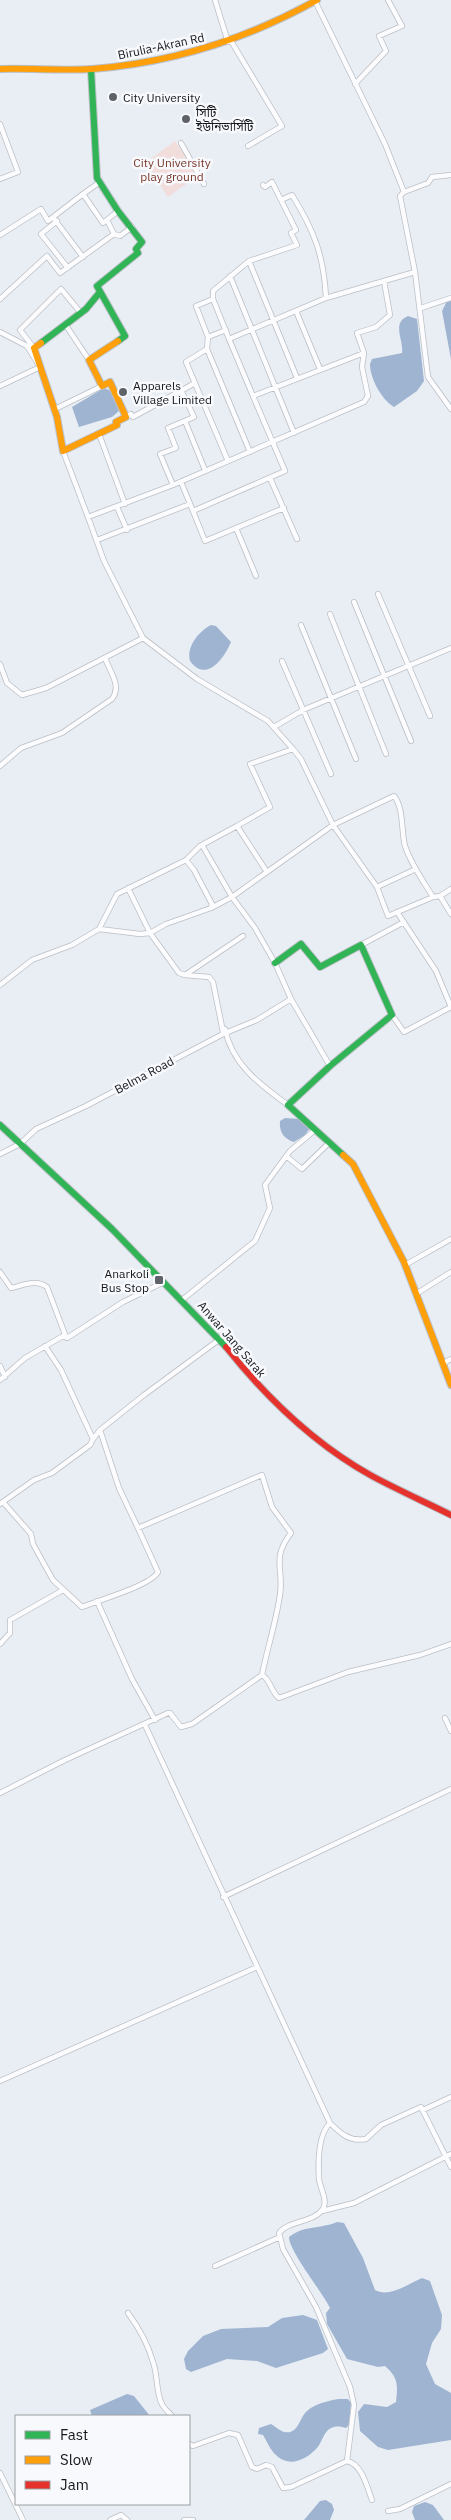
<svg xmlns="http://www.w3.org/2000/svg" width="451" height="2520" viewBox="0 0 451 2520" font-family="'IBM Plex Sans','Noto Sans Bengali',sans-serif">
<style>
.green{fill:#f1dedc}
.water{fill:#9fb4d1}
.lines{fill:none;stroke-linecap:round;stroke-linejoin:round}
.street-casing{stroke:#babfc5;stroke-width:6}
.fast-casing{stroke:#babfc5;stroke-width:8}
.slow-casing{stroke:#babfc5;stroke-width:8}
.jam-casing{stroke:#babfc5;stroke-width:8}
.street{stroke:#fcfcfe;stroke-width:4.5}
.fast{stroke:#30b455;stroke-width:6}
.slow{stroke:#ff9f0a;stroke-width:6}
.jam{stroke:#e5322d;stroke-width:6}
.poi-dot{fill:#5f6268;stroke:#f7f9fc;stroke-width:2}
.labels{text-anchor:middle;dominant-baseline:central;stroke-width:5;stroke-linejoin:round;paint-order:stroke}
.street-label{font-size:12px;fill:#14171c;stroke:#f7f9fc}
.poi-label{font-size:12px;fill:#14171c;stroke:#f7f9fc;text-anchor:start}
.park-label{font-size:12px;fill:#7a3829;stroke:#f7f9fc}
</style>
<rect width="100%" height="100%" fill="#e9eef5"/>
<path class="green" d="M175,141L199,175L168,197L145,163Z"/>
<path class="water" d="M451,300V359L442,311L447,301Z
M408,316L417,319L424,381L417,391L394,407C381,399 370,378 370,364L372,359L402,353C404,340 391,323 408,316Z
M104,388L111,391L119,411L112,417L79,427L72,407Z
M211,625L216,626L231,642C224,659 206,683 190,661C186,647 199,631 211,625Z
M285,1118L300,1119L310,1128L305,1135L294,1142C284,1139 279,1132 280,1121Z
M337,2222L344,2223L363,2258L375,2290C389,2298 408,2284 422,2278L430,2281L442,2315L441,2329L432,2343L426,2364L435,2384L451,2393V2440L388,2450L378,2447L360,2431L358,2412L364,2404L387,2407L396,2402C398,2385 398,2377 385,2366L378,2367L347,2359L327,2324L326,2313L330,2308C321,2290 289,2251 289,2237C304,2225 321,2229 337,2222Z
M303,2315L317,2320L328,2349L323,2353L276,2368L257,2361L227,2359L191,2372L186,2369L184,2359L188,2351L203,2336L221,2329L268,2327L282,2318Z
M127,2394L134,2396L150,2416H92L90,2410Z
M338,2399H348L351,2403L349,2425L346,2428C343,2427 337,2426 334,2427C324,2429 323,2441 317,2448C306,2460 289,2468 276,2455C270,2450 267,2441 263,2435L258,2434L259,2428L271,2424C275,2426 280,2431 284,2432C298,2435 299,2419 306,2412C313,2404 328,2401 338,2399Z
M326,2500L332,2504L334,2510L330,2520H304L320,2501Z
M425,2502L433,2505L444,2520H415L412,2512L414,2506Z"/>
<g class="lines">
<g class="street-casing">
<path id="street" d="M215,0L228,42
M315,1L385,144L404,192L400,196L415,272L428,377L451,409
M231,41L282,126L248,146
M355,84L386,51L379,36L402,26L388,0
M0,124L18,172L0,179
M181,143L204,184
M100,182L83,194L103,223L118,211
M404,192L428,183L432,177L451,175
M281,200L292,195C314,230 324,256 326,298
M55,220L83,257
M57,221L41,234L68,268
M114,234L120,236L132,227
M0,235L41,209L48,221L83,194
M249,261L297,378
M230,276L294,433
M384,281L326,298L229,339L253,396L364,353L357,333L376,327L390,315L384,281L415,272
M0,299L47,256L60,273L114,234L107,220
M421,308L451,298
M296,311L320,369
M65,324L89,360
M0,332L27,346L40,367L0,386
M208,337L226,330
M229,339L213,299V291L249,261L297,245L291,233L296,230L272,182L265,187L263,185
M34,348L20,330L61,289L81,313
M207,349L208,337L196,306L213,299
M55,409L102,386
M126,417L131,414L133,417L195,383
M185,421L205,470
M99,434L125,504
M63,451L88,517L173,485L364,402L368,396L362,367L364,353
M228,461L186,362L207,349L250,452
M270,478L297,539
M181,482L193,511L285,471L253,396
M173,485L160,454L176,448L168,428L194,417L181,390
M117,507L127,530
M193,511L205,541L284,508
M88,517L104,561L143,638L197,679L268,721L293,749L250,764L270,807L237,826L267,872L232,897L211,908
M236,528L256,576
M97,540L190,504
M378,594L430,716
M354,602L411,741
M330,614L386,754
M301,625L356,759
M282,661L331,774
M0,664L7,683L22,695L46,688L143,638
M274,727L303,710L451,648
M0,766L21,748L62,733L112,699C122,686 110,672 105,658
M202,845L232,897L255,928L275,963L291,999L330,1066
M416,869L377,887L333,825L394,796C404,808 401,831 405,846C411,864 423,881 433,897L440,896L451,914
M267,872L333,825L301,759L293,749
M377,887L388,916L433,897
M128,888L150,933L179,973L185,975L243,936
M440,896L451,889
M397,912L436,971L451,1007
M99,929L117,894L186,860L200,846L237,826
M361,945L404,922
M185,975L209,977L213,982L223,1032
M0,985L32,960L72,945L99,929L140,934L150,933L166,924L211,908L212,904L194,870L186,860
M392,1015L404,1032L451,1007
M223,1034L225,1029C232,1065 261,1085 288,1105
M0,1154L20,1144L36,1129L86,1106L223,1034L257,1020L291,999
M286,1156L302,1169L329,1143
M405,1265L451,1239
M0,1272L11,1288C24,1285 36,1279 47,1287L66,1337
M416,1294L451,1272
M182,1300L255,1241L270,1208L265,1185L290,1151L315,1130
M442,1364L451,1359
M0,1366L5,1377
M0,1380L25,1358L63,1336L67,1338L123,1302L162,1283
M100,1430L119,1488L138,1528L262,1475L272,1507L291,1533C271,1559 284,1568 280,1595C276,1622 267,1649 262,1675
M93,1439L100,1430L144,1395L220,1339
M3,1502L31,1534L33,1544L53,1580L82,1607C99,1600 150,1586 158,1572L138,1528
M0,1504L34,1480L52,1473L90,1445L93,1439L61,1370L45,1346
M97,1601L132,1679L155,1720
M0,1644L10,1633V1620L63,1590
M445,1718L451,1731
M145,1725L330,2123C341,2134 350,2142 366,2139L381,2125L421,2107L451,2167
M0,1793L65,1760L168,1713H170L181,1727L192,1724L262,1675C271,1680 271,1692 279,1698L348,1672L420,1655L451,1644
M223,1897L451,1789
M0,2081L257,1967
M423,2110L451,2097
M330,2123C318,2135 318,2162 319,2179C320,2188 328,2200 323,2209C313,2223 289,2220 279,2233L283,2249L316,2307L350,2387L354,2405L347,2461
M322,2211L354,2203L451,2154
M215,2266L280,2237
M128,2313C139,2328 148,2344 153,2362C158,2375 156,2394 162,2404C164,2409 169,2412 172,2416
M189,2444L193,2446L229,2433L238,2435L252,2467L257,2469L266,2465L272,2467L283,2488L291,2487L347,2461C362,2464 367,2487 372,2500
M0,2473L23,2520
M388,2511L400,2509L451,2484
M110,2520L121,2515L127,2520
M184,2520H193"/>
</g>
<g class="fast-casing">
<path id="fast" d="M91,69L97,178L118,211L142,242L136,249L138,253L97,286L125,336L118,341
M41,343L86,309L100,292
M275,963L301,944L320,967L361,945L392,1015L330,1066L288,1105L343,1155
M0,1125L112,1229L226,1347"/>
</g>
<g class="slow-casing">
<path id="slow" d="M0,69C31,68 61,71 92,69C172,63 247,39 317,0
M41,343L34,348L57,417L63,451L117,425L116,422L126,417L110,382L102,386L89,360L118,341
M343,1155L353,1164L404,1262L451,1385"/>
</g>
<g class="jam-casing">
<path id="jam" d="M226,1347C266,1397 316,1445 372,1476C398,1490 425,1502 451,1515"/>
</g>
<use href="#street" class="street"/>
<use href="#fast" class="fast"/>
<use href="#slow" class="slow"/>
<use href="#jam" class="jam"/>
</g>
<g class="poi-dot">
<circle cx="113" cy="97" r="5"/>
<circle cx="186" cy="119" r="5"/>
<circle cx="123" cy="392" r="5"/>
<rect x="154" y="1275" width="10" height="10" rx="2.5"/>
</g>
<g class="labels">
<g class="street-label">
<text transform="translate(161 46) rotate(-12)">Birulia-Akran Rd</text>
<text transform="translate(144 1075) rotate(-28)">Belma Road</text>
<text transform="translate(232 1339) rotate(49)">Anwar Jang Sarak</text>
</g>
<g class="poi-label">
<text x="123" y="97">City University</text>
<text x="196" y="112">সিটি<tspan x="196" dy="14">ইউনিভার্সিটি</tspan></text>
<text x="133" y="385">Apparels<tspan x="133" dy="14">Village Limited</tspan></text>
<text x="149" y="1273" text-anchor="end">Anarkoli<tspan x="149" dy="14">Bus Stop</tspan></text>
</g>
<g class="park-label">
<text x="172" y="162">City University<tspan x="172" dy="14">play ground</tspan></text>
</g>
</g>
<rect x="15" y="2415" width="175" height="90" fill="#f7f9fc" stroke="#9c9fa2"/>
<rect x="25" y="2431" width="25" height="8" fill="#30b455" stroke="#9c9fa2"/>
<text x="60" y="2440" font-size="15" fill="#14171c">Fast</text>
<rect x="25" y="2456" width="25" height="8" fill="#ff9f0a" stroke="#9c9fa2"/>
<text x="60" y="2465" font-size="15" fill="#14171c">Slow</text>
<rect x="25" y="2481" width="25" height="8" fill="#e5322d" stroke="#9c9fa2"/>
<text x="60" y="2490" font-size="15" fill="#14171c">Jam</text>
</svg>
